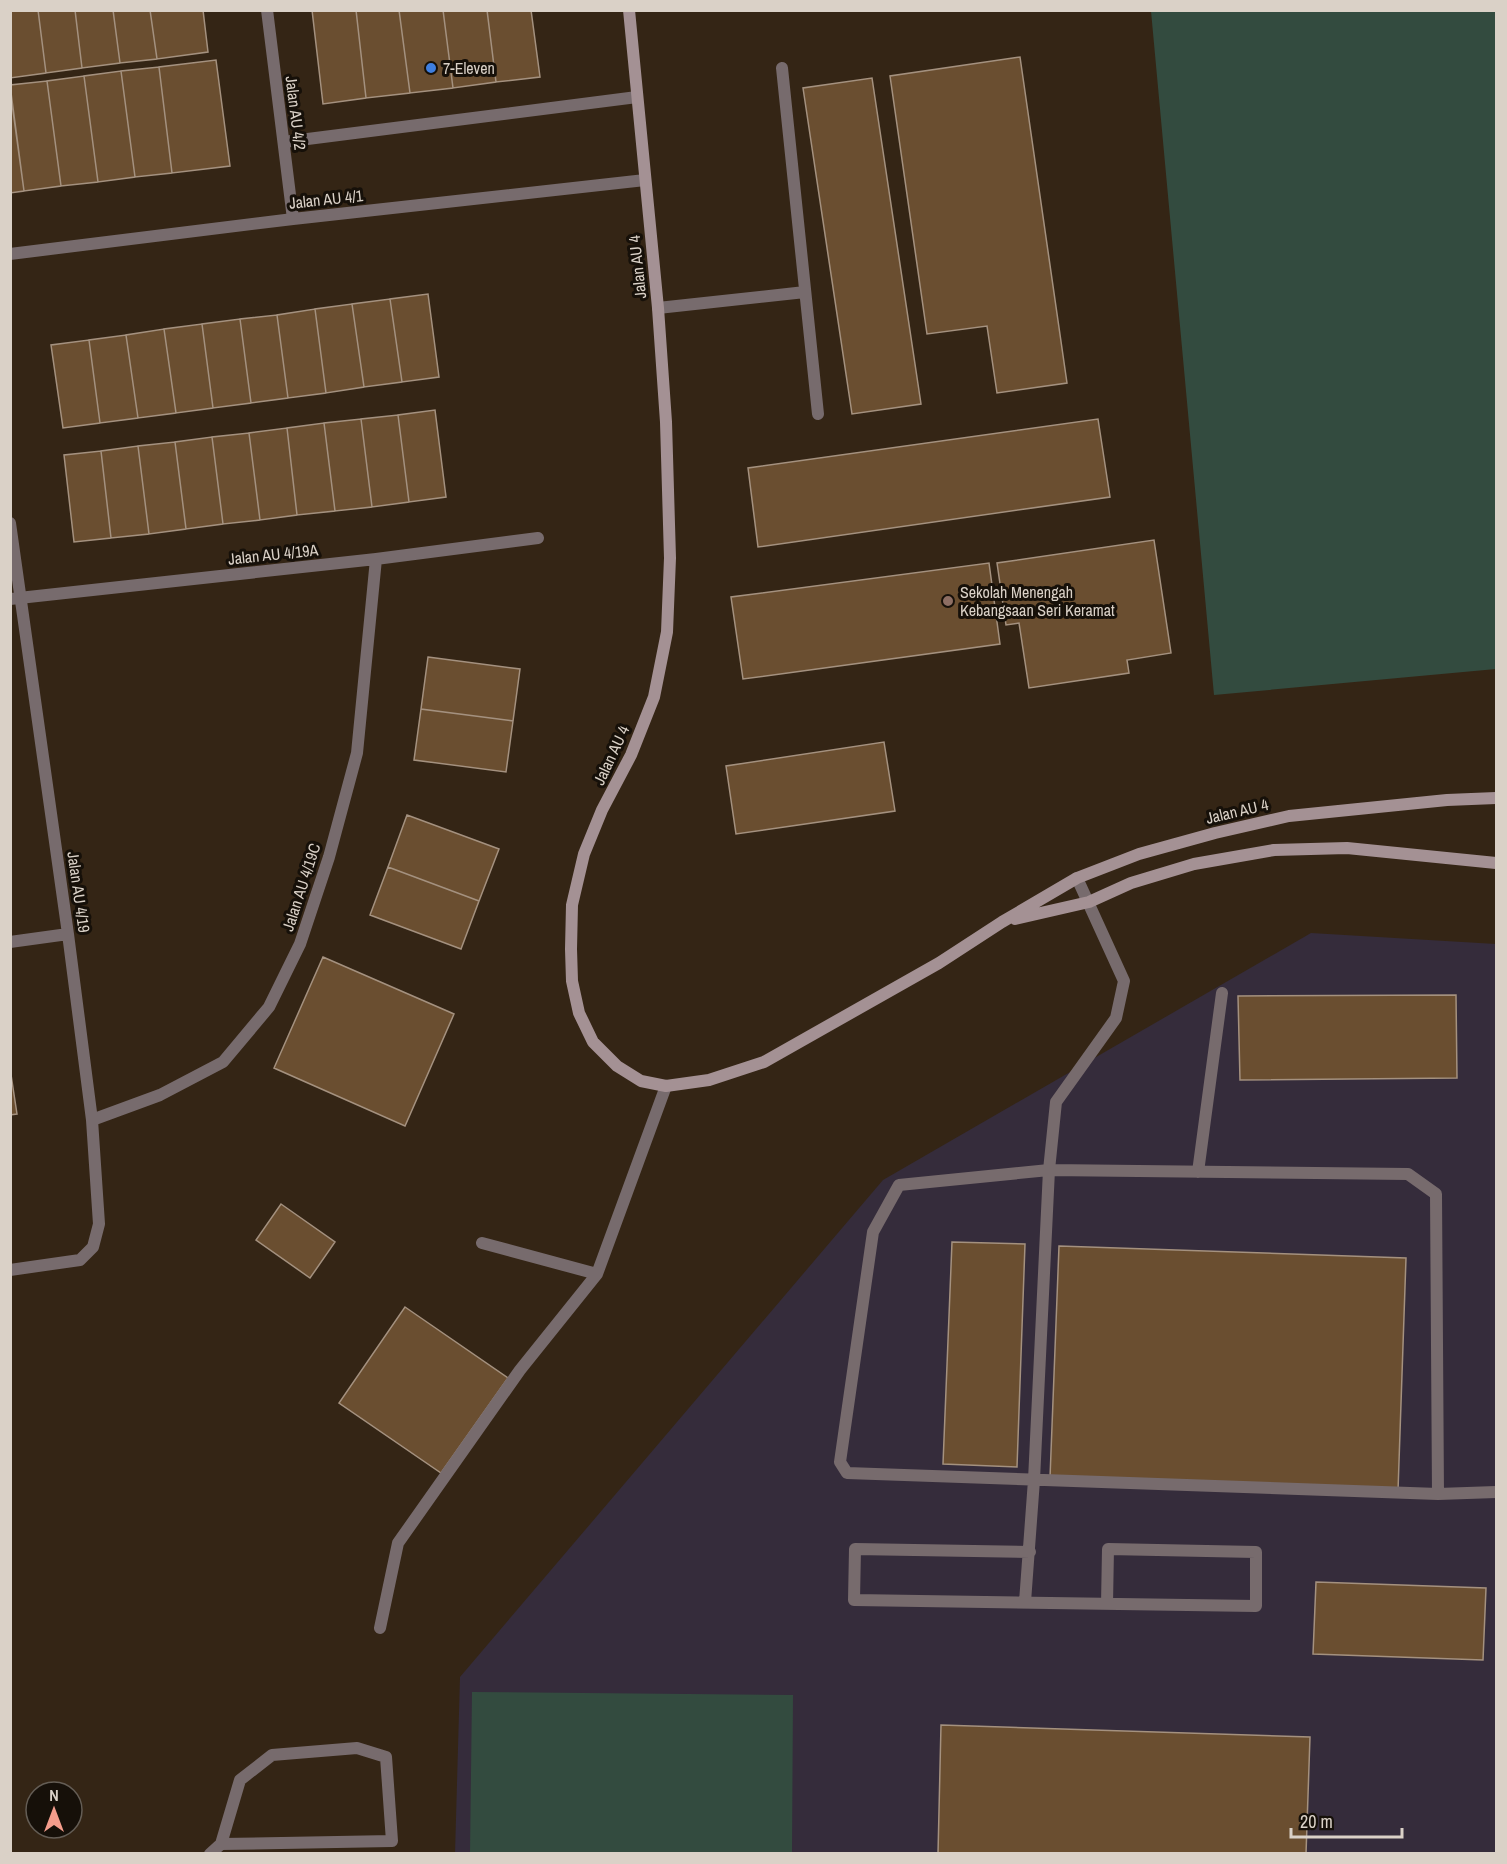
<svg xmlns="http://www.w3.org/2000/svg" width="1507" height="1864" viewBox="0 0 1507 1864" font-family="'Archivo Narrow',sans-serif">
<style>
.industrial{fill:#352c3b}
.green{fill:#334b3f}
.building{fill:#6a4e30;stroke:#a4917f;stroke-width:1.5}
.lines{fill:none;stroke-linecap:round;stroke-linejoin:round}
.service{stroke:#776b6d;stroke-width:12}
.minor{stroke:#776b6d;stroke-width:12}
.secondary{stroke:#a49194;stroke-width:12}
.shop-dot{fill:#3f7fe0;stroke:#161009;stroke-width:2}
.education-dot{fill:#8d6e63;stroke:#161009;stroke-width:2}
.labels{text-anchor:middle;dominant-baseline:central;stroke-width:6;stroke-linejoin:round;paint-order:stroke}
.poi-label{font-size:16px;fill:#dad1c7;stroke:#161009;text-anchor:start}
.street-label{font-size:16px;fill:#dad1c7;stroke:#161009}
</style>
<rect width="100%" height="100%" fill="#342515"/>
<path class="industrial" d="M1311,933L1496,944V1853L455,1854L460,1677L883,1180Z"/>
<path class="green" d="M1151,11H1496V669L1214,695Z
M472,1692L793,1695L792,1853H470Z"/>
<path class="building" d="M10,10H38L46,73L10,78Z
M38,10H75L82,68L46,73Z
M75,10H113L120,63L82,68Z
M113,10H150L157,59L120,63Z
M150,10H203L208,52L157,59Z
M312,10H356L366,98L323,104Z
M356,10H399L410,93L366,98Z
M399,10H443L453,88L410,93Z
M443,10H487L496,82L453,88Z
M487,10H531L540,77L496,82Z
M1020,57L1067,383L997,393L987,326L927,334L890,76Z
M216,60L230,166L172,173L159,67Z
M159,67L172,173L135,177L121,71Z
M121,71L135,177L98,182L84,76Z
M84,76L98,182L61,186L47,81Z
M872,78L921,404L852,414L803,88Z
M47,81L61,186L24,191L10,85Z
M10,89L24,191L10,193Z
M428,294L439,377L402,382L390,299Z
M390,299L402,382L364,387L352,304Z
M352,304L364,387L326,393L315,309Z
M315,309L326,393L288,398L277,315Z
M277,315L288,398L251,403L240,319Z
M240,319L251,403L213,408L202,324Z
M202,324L213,408L176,413L164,329Z
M164,329L176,413L138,418L126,335Z
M126,335L138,418L100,423L89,340Z
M89,340L100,423L63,428L51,345Z
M435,410L446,497L409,502L398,415Z
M398,415L409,502L372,507L361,419Z
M361,419L372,507L335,511L324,423Z
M1098,419L1110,497L758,547L748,468Z
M324,423L335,511L297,515L287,428Z
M287,428L297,515L260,520L249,433Z
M249,433L260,520L223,524L212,437Z
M212,437L223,524L186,529L175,442Z
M175,442L186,529L149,534L138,446Z
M138,446L149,534L111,538L101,451Z
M101,451L111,538L74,542L64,455Z
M1154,540L1171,653L1127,660L1129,673L1029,688L1019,623L1006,625L997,563Z
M989,563L1000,644L743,679L731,597Z
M428,657L520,669L513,721L421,709Z
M421,709L513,721L506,772L414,760Z
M884,742L895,811L736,834L726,766Z
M407,815L499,849L479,901L388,867Z
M388,867L479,901L461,949L370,915Z
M323,957L454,1014L405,1126L274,1068Z
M1456,995L1457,1078L1240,1080L1238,996Z
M10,1068L17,1114L10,1115Z
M281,1204L335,1242L310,1278L256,1240Z
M952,1242L1025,1244L1017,1467L943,1464Z
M1059,1246L1406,1258L1398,1491L1050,1478Z
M405,1307L508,1378L441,1473L339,1403Z
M1316,1582L1486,1588L1483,1660L1313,1654Z
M941,1725L1310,1737L1306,1854H938Z"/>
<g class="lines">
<path class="service" d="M782,68L818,414
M284,142L637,97
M658,308L805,292
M1077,878L1124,981L1116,1018L1056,1102L1049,1170L899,1185L873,1232L840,1462L847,1473L1438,1494L1496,1492
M1198,1172L1222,993
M482,1243L597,1274
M1030,1552L855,1549L854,1600L1256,1606V1552L1108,1549L1107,1604
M1025,1602L1034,1480L1049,1170L1408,1174L1436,1194L1438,1494
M380,1628L398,1543L520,1370L597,1274L666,1086
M357,1748L386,1757L392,1841L221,1844L240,1780L272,1755Z
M210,1854L221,1844"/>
<path class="minor" d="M267,10L293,219
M10,254L293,219L645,180
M10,523L68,934L92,1120L99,1224L93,1247L80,1260L10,1270
M10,599L376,559L538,538
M10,942L68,934
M92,1120L160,1095L223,1062L269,1007L300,944L329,857L357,753L376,559"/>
<path class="secondary" d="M629,10L658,308L666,422L670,558L667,632L654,697L631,755L602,810L584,854L572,905L571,949L572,981L579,1013L593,1042L617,1066L641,1081L666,1086L709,1080L764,1062L939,963L1002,922L1077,878L1139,854L1215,833L1289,816L1447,800L1496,798
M1015,919L1089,902L1131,883L1194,864L1274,850L1347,848L1496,863"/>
</g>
<circle class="shop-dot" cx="431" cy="68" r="6"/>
<circle class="education-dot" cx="948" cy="601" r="6"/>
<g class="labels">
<g class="poi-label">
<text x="443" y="68">7-Eleven</text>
<text x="960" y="592">Sekolah Menengah<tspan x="960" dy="18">Kebangsaan Seri Keramat</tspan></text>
</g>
<g class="street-label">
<text transform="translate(296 113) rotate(83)">Jalan AU 4/2</text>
<text transform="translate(326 199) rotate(-6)">Jalan AU 4/1</text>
<text transform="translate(637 267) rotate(-96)">Jalan AU 4</text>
<text transform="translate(273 554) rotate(-6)">Jalan AU 4/19A</text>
<text transform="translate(611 755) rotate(-65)">Jalan AU 4</text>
<text transform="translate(1237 811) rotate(-13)">Jalan AU 4</text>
<text transform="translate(301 887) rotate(-72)">Jalan AU 4/19C</text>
<text transform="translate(79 892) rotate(82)">Jalan AU 4/19</text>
</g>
</g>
<rect width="1507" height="1864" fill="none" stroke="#dad1c7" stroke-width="24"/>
<g transform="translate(54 1810)"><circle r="28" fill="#161009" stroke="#645d55" stroke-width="1.5"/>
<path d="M0-4.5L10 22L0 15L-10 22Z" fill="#f49d8c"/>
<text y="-9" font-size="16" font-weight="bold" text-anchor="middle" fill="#dad1c7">N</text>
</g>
<path d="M1291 1828v9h111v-9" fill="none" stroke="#dad1c7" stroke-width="3"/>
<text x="1300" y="1828" font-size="18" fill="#dad1c7" stroke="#161009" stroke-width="4.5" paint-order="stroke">20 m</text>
</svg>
